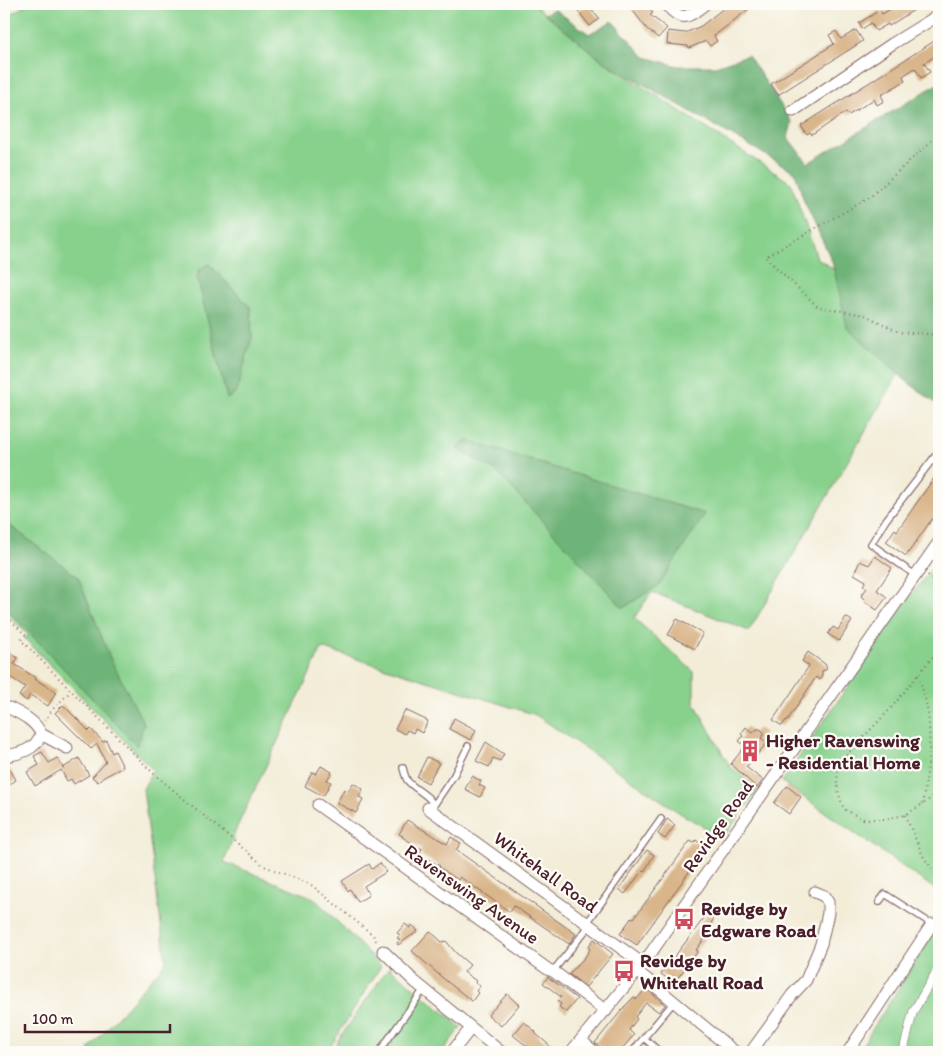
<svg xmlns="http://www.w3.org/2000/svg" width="943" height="1056" viewBox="0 0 943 1056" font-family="Itim,sans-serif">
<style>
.green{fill:#88d18d;stroke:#69785c}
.forest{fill:#6eb378;stroke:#5c6952}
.building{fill:#d9b58a}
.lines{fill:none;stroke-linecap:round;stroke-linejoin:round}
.service-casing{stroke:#856768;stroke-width:8}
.pedestrian-casing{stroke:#856768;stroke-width:9}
.minor-casing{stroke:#856768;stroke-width:13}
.path{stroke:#856768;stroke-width:2;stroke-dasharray:1 4;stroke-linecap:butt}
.service{stroke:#fff;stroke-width:5.5}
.pedestrian{stroke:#fff;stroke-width:8}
.minor{stroke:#fff;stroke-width:11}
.labels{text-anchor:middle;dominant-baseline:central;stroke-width:4.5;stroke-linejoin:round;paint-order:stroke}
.poi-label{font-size:19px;font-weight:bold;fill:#4a1f2b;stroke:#fdfcf7;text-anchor:start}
.street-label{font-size:19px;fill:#4a1f2b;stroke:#fdfcf7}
</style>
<rect width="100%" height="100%" fill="#fdfcf7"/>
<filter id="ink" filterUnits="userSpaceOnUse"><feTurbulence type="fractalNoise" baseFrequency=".02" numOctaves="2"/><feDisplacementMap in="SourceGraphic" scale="10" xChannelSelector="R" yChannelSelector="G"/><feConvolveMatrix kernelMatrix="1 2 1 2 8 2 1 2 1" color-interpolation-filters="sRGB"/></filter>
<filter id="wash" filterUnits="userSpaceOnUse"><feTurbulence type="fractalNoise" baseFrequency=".0096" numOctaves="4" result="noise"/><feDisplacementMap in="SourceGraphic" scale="20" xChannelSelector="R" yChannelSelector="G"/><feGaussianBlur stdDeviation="1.12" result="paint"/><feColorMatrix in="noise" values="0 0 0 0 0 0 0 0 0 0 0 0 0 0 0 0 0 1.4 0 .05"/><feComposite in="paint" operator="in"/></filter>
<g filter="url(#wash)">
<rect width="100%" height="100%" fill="#f3edd8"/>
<path class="green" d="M27,4H533L603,61L791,183L817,258L924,330L749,631L652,592L634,618L694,672V702L724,756L730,766L758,790L723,838L680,813L536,715L322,648L237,827L224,862L314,898L381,966L327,1052H91L89,1049L166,962L143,789L153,770L25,639L28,635L4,610V19Z
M939,559V892L782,782L905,603Z
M939,925V1052H858Z
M389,967L461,1027L442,1052H330Z"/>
<path class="forest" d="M554,9L589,34L612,21L645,57L678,66H715L748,55L792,122L788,138L808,163L939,83V406L905,380L847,327L832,261L804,201L795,172L603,61L545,14Z
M209,264L251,308L252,338L236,393L227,399L197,277L200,269Z
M465,440L705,514L659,585L623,608L496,471L457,449Z
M4,521L78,577L111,660L144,724L137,746L4,606Z"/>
<g id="blocks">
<path class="building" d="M588,4L599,19L590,26L578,11Z
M634,4H646L653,13L650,15L667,28L658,38L647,29L630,7Z
M729,4H755L714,36L717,41L710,46L706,41L689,48L688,46L667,44L668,31L685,33L701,26Z
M899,4H923L889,26L888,24L876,31L871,23L862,29L859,23L880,10L882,14Z
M856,30L863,41L778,95L771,84L834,44L829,35L836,31L841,39Z
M939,38V54L924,63L930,72L921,78L915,68L903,76L905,81L881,95L884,101L877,105L874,99L849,115L846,112L812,135L810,133L807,135L801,126Z
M939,471V509L906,556L886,542L895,529L897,531L902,524Z
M875,556L892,568L877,590L887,597L877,610L864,601L865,600L861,596L867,588L863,585L866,581L854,574L860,561L869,565Z
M846,617L852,621L839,641L828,634L833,627L838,630Z
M677,619L703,633L695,649L668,635Z
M4,649L18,658L14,664L36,678L35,679L56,692L48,706L30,695L27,701L19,696L25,687L4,673Z
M808,652L825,664L827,669L822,671V675L820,680L816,677L787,721L786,720L782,726L773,720L809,666L802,661Z
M63,705L89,731L91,729L103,742L106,740L112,753L115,751L123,767L104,777L98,782L92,777L106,762L97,744L91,749L55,713Z
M405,710L428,721L422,733L415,729L413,733L407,730L405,734L395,729Z
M454,718L476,730L471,740L449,729Z
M746,727L753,733L757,729H760L765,733L761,738L767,743L746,767L763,780L757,788L731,764L745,746L739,741L743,736L741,734Z
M486,742L504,754L500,761L493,758L489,767L476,761Z
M42,752L49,763L57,758L63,768L79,758L89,775L74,784L71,779L67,781L61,770L35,786L27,772L39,765L34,756Z
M427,757L439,763L428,783L417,777Z
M321,766L332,772L327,780L331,782L324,795H321L305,786L312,772L316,774Z
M10,769L16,780L4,788V773Z
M472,776L481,781L479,785L485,788L480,797L465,789Z
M353,783L363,789L359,797L363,799L356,813L337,803L344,789L348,791Z
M787,786L801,797L789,814L774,803Z
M667,819L675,825L665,839L658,834Z
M407,820L447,844L451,837L461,843L456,850L576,934L569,944L514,906L510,912L460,877L458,880L439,867L440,866L422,856L423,855L419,853L422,849L402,837L403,836L399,834Z
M696,840L706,848L637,945L620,934L632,917L634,918L643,906L690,841L694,843Z
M647,850L654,855L644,872L643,871L639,875L625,894L619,889Z
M380,863L386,872L364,886L369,895L358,902L350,889L348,891L342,881L369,864L372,869Z
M708,913L714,918L708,929L710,931L696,950L698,951L674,983L661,974Z
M405,924L410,928L412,925L418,931L398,945L397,943L400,940L397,938L400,935L397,933Z
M430,931L442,942L446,941L456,953L470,965L464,972L476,981L475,983L480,986L476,991L478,993L472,1001L445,980L412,951Z
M594,939L613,954L586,987L569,974L585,957L590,949L588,947Z
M548,977L577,999L566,1012L559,1007L561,1004L557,1001L561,997L543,983Z
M646,988L665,1005L659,1012L646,1003L635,1017L637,1019L629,1030L634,1035L620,1051L616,1048L612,1052H606L595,1043L626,1005L634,997L637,999Z
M507,994L519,1005L501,1026L488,1015Z
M524,1022L536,1032L535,1033L557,1052H534L513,1035Z"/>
</g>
</g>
<g filter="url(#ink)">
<use href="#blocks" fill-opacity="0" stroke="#856768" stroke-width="1"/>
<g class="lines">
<g class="service-casing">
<path id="service" d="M915,575L871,544L886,520L939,451
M403,768C404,772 405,776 407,780C414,790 433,796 434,808
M434,805L454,775L468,746
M879,902L885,894L932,924
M587,923L661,819
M553,971L590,925
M644,1038L660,1052
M379,1052L424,989
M632,1052L674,1002"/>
</g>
<g class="pedestrian-casing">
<path id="pedestrian" d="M903,1052L913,1012L939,967"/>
</g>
<g class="minor-casing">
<path id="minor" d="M666,4C681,23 688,18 705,4
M793,111L892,44L939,15
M41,734L67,748
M4,756C19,754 36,750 41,734C36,721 21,714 9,708
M318,805L549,970L553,971L606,1011
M428,808L643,964
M383,951L414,981L501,1052
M638,972L735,1052
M581,1040L594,1052
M452,1052L471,1028
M571,1052L643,964L939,542
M751,1052L792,995L806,980L821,944L828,913V902L824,896L815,892
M848,1052L932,924"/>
</g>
<path class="path" d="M4,6L7,4
M939,134L869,198L765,257L818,307L865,315L899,332L939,335
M928,575L939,585
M4,613L25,635L21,640L153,773L264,866L310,884L373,935L377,943
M939,649L892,707L840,762C835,779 837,792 844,809L863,819H885L905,815L926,802L939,791
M918,675C935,720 930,759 922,805
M45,721L52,710L71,691
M905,815L924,858L939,878"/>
<use href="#service" class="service"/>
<use href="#pedestrian" class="pedestrian"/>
<use href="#minor" class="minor"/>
</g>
</g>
<defs>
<g id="building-bare" transform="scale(1.725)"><path d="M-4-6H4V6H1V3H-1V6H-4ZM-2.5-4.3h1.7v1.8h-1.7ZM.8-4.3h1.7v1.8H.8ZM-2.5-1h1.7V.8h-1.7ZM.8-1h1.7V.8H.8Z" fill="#d1495b" stroke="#fdfcf7" stroke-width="2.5" paint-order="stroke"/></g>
<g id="bus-bare" transform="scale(1.725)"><path d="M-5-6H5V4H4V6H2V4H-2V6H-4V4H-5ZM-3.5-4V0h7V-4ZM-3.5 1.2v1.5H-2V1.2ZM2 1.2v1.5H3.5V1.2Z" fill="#d1495b" stroke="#fdfcf7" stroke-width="2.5" paint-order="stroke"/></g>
</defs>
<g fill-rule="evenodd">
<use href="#building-bare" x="750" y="751"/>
<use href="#bus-bare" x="684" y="919"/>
<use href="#bus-bare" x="624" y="971"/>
</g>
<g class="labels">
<g class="poi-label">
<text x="766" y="740">Higher Ravenswing<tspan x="766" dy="22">- Residential Home</tspan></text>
<text x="701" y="908">Revidge by<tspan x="701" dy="22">Edgware Road</tspan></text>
<text x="640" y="960">Revidge by<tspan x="640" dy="22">Whitehall Road</tspan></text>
</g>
<g class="street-label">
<text transform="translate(718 826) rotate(-55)">Revidge Road</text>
<text transform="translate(546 872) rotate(36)">Whitehall Road</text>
<text transform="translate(472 894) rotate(35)">Ravenswing Avenue</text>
</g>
</g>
<rect width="943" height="1056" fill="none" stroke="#fdfcf7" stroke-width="20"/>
<path d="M25 1024v8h145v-8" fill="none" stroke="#4a1f2b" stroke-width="2.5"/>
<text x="32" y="1024" font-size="15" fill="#4a1f2b" stroke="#fdfcf7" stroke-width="4" paint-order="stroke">100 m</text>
</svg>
